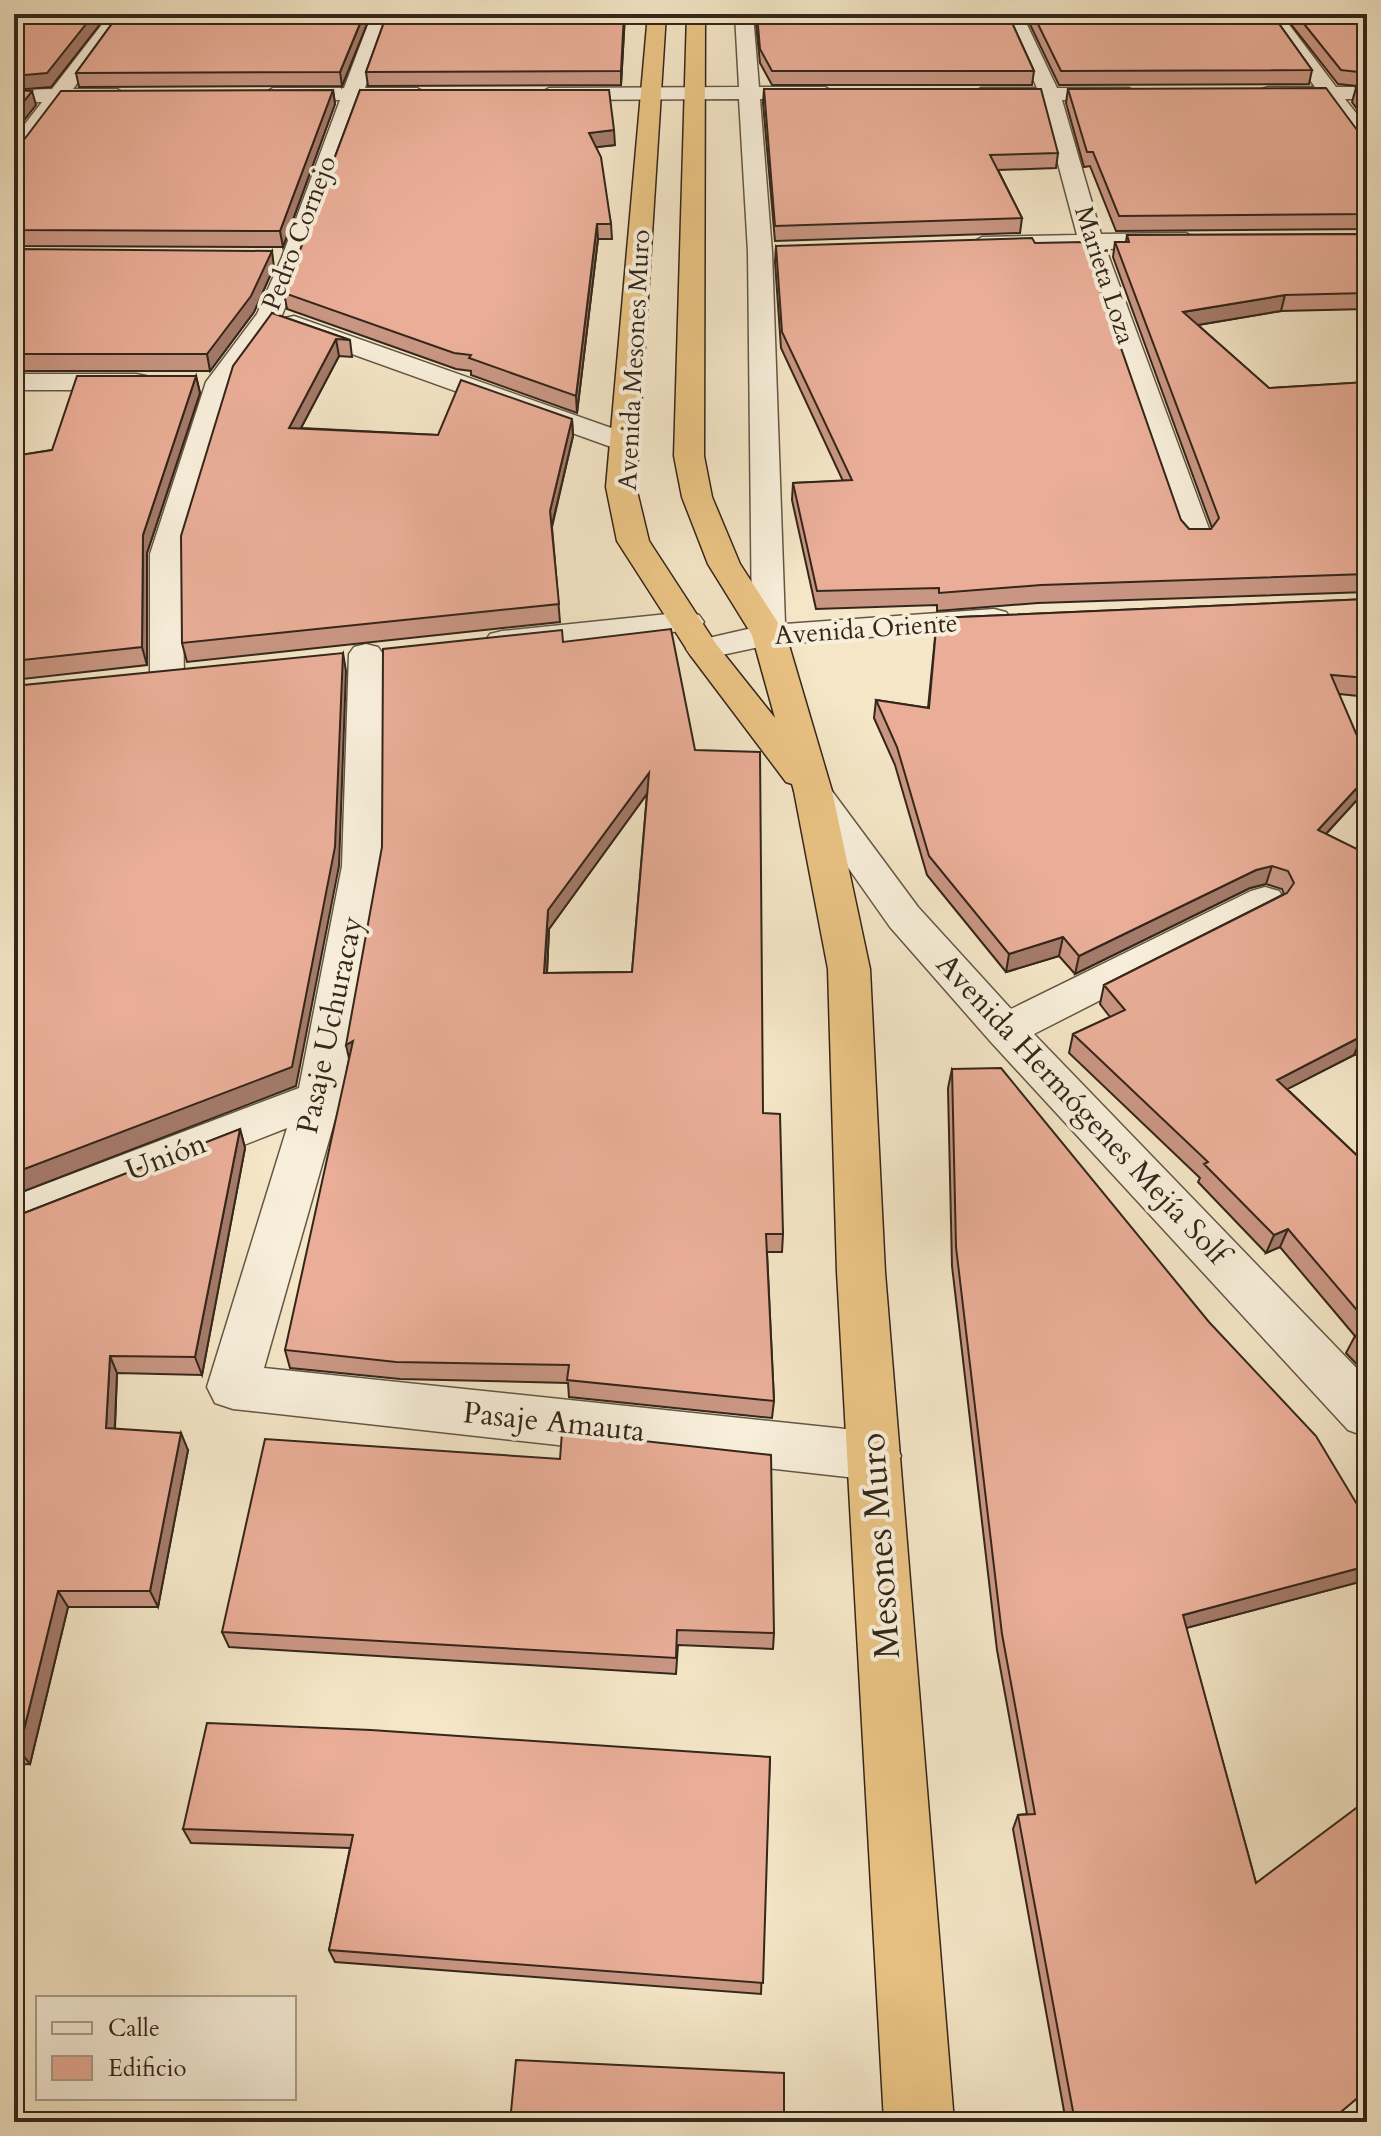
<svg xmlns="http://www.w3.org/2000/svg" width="1381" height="2136" viewBox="0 0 1381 2136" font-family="Cardo,serif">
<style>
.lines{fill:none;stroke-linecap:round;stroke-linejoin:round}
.street-casing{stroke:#645645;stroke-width:3}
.highway-casing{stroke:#34261a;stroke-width:3}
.street{fill:#f8efdb;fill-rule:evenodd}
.highway{fill:#eac384;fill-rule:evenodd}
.wall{fill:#c99683;stroke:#34261a;stroke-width:2;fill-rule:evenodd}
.shaded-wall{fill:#a47a6a;stroke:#34261a;stroke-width:2}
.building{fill:#eaae98;stroke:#34261a;stroke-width:2;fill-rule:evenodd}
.labels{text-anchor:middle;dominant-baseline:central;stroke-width:8;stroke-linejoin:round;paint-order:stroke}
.far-street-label{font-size:26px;fill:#34261a;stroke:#f8efdb}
.street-label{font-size:30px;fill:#34261a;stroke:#f8efdb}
.near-street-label{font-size:36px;fill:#34261a;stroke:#f8efdb}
</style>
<rect width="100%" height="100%" fill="#f4e6c7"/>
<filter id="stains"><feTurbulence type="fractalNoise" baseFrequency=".0025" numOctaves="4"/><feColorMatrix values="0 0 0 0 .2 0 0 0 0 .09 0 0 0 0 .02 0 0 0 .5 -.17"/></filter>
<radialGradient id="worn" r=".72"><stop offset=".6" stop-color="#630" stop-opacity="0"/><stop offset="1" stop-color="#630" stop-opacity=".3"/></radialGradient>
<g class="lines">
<g class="street-casing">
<path id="street" d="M110,14H129L73,89H117L127,95L117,101L64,102L22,158L14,160V138L42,102H14V90L52,89Z
M372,14H390L365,88H417L427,94L417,100H360L306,257L282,315L234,382L182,554L184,678L179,685L167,688L155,685L150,678V554L206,382L257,314L282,257L340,100H273L263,94L273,88H344Z
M735,14H753L759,87H825L835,93L825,99H760L772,252L785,624L994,609L1006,612L1011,619L1006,626L769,645L703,659L691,656L686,649L691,642L752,628L748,252L739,99L549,100L539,94L549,88L739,87Z
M1004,14H1022L1057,88H1129L1139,94L1129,100H1062L1101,234L1186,233L1198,240L1186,247L1106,249L1212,537L1207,544H1185L1180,537L1082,249L982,251L970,244L982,237L1077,235L1041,100H981L971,94L981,88H1037Z
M1262,14H1281L1336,87H1367V99H1345L1367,127V148L1359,147L1324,99L1262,97L1259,93L1262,89L1269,87H1315Z
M294,316L634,436L638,442L634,448H614L285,330L281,324L285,318Z
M14,374H136L146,376L150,382L146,388L136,390H14Z
M687,612L699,615L704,622L699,629L502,651L490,648L485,641L490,634L502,631Z
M366,644L378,647L383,654L382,866L341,1098L264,1368L874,1432L893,1439L901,1456L893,1473L874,1480L233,1409L215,1403L207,1387L287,1128L14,1235V1196L299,1088L342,866L349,654L354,647Z
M813,779L826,783L918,907L1011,1009L1251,891L1265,887L1279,891L1285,900L1279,909L1034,1034L1367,1379V1437L1348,1430L990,1041L890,927L794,791L800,783Z"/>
</g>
<g class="highway-casing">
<path id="highway" d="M648,14H666L636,487L649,541L716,644L775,718L752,635L708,564L682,497L674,456L687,14H705L704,456L712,497L740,564L786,635L832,791L870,969L885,1272L954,2122H884L837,1272L828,969L794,791L792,784L786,782L691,656L617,541L606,487Z"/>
</g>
<use href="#street" class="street"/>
<use href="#highway" class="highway"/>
</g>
<path class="wall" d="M119,14H371L342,86L79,87L76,73Z
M387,14H625L621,85L368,86L366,72Z
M755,14H1008L1034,71L1032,85H772L760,63Z
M1025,14H1272L1312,70L1309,84L1059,85Z
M1283,14H1367V87L1338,84Z
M1367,87V123L1352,102L1356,88Z
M764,89L1058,153L1056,168L998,170L1022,218L1020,233L775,241L763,103Z
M1068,89L1367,136V229L1116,231L1090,166L1084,167L1066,103Z
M333,90L335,104L283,247L14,246V147Z
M360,90L615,145L596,147L611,224L612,239H598L577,413L471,375V371L456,369L287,309L284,293Z
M1367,234V309L1281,311L1198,325L1269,388L1367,382V592L1038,603L937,611V605L816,609L792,500L793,483L843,481L781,348L775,262L776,246L1181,520L1189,529H1211L1212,528L1113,257L1115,242H1126L1127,235Z
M14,249L274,267L254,312L210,371H14Z
M272,313L350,340L352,357L339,356L301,428L438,435L572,419L573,436L552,527L560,622L187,662L182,643Z
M196,376L200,393L147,553V665L14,680V456L52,450Z
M1367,599V697L1339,694L1366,790L1326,834L1367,854V1054L1354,1055L1287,1089L1367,1165V1375L1346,1353L1355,1336L1280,1247L1266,1253L1198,1182L1200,1178L1069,1053L1073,1034L1110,1017L1100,1004L1104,985L1284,894L1282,889L1266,884L1250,888L1075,974L1059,956L1006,972L927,875L895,765L874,718L876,700L928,708L937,618Z
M563,642L695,750L763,1113L783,1234L782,1252H767L774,1401L772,1418L569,1397L568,1383L400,1379L290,1368L285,1350ZM647,794L632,972L547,973L549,929Z
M952,1069L1367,1580L1186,1628L1256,1883L1329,2122H1066L1013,1829L1018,1815L1027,1814L997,1650L952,1266L948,1088Z
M240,1129L245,1148L202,1375L117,1373L115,1429L188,1450L158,1607H68L30,1764L14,1765V1217Z
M560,1459L774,1633L773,1649L678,1645L676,1674L229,1647L222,1632Z
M770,1757L761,1994L335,1962L329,1950L350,1848L191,1843L183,1829Z"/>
<path class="shaded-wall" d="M94,14H108L51,87L14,90V76Z
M364,14H371L342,86L340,72Z
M624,14H625L621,85V71Z
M333,90L335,104L283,247L280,231Z
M32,91L36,105L14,133V114Z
M614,130L615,145L590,148L589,133Z
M597,224L598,239L577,413L576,396Z
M272,251L274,267L254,312L210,371L207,354Z
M1285,295L1281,311L1180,328L1183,312Z
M336,339L339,356L292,445L289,428Z
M196,376L200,393L147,553V665L142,647L143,535Z
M572,419L573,436L551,529L550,511Z
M343,653L346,671L339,866L296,1086L14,1195V1173Z
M649,773V791L549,929L546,991L544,973L548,910Z
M1367,777L1366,790L1312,849L1318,830Z
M1272,866L1266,884L1250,888L1075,974L1079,956L1256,870Z
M1063,937L1059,956L1006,972L1009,954Z
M1362,1036L1354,1055L1270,1098L1277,1080Z
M353,1041L350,1063L346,1045Z
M240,1129L245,1148L202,1375L195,1357Z
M1288,1229L1280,1247L1266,1253L1274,1235Z
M110,1356L117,1373L114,1446L106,1428Z
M181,1433L188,1450L158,1607L150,1591Z
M1367,1566V1580L1175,1631L1183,1615Z
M58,1591L68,1607L30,1764L19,1750Z"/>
<path class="building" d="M14,14H94L47,73L14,76Z
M119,14H364L340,72L76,73Z
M387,14H624L621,71L366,72Z
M757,14H1008L1034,71H772L760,49Z
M1033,14H1272L1312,70L1061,71Z
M1296,14H1367V73L1341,70Z
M1367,87V103L1356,88Z
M1326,88L1360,134L1367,136V214L1119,216L1093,152H1087L1068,89Z
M764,89H1041L1058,153L990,155L1022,218L775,226Z
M14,90L32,91L14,114Z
M333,90L280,231L14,230V147L20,145L61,91Z
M360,90H609L614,130L589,133L601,157L611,224H597L576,396L469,358L471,355L454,353L284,293Z
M1367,234V293L1285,295L1183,312L1269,388L1367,382V574L1041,585L939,593V588L817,591L793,483L852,480L782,332L776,246L1032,238L1035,243L1084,242L1181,520L1189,529H1211L1219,518L1115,242H1129L1127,235Z
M14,249L272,251L251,296L207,354H14Z
M272,313L350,340L336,339L289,428L438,435L461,380L572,419L550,511L559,604L182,643L181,536L233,366Z
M77,376H196L143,535L142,647L14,661V456L52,450Z
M1367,599V678L1331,675L1367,759V777L1318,830L1367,854V1036H1362L1277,1080L1367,1165V1322L1288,1229L1274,1235L1204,1164L1208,1162L1073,1034L1125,1010L1104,985L1287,893L1294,883L1288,871L1272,866L1256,870L1079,956L1063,937L1009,954L929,856L897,747L876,700L929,708L937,618Z
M671,629L695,750L760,752L763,1113L780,1114L783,1234H766L774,1401L567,1380L569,1365L396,1362L285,1350L353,1041L346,1045L382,847L383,649L562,630L563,642ZM649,773L632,972L544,973L548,910Z
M343,653L335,847L292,1067L14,1173V686Z
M1001,1068L1209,1322L1316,1436L1367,1521V1566L1183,1615L1256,1883L1367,1800V2090L1329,2122H1075L1018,1815L1035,1814L1002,1634L956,1247L952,1069Z
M240,1129L195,1357L110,1356L106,1428L181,1433L150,1591H58L19,1750H14V1217Z
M1367,1331V1348L1355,1336Z
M562,1432L771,1455L774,1633L677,1630L676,1658L222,1632L265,1439L560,1459Z
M207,1723L371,1730L770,1757L763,1983L329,1950L353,1835L183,1829Z
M516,2060L784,2073V2122H510Z"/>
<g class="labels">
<g class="far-street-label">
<text transform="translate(299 233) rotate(-69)">Pedro Cornejo</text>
<text transform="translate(1105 275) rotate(72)">Marieta Loza</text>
<text transform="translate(634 360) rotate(-87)">Avenida Mesones Muro</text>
<text transform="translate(866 629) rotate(-4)">Avenida Oriente</text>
</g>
<g class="street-label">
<text transform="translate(330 1025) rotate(-78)">Pasaje Uchuracay</text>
<text transform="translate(1082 1109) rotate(47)">Avenida Hermógenes Mejía Solf</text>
<text transform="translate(166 1157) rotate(-21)">Unión</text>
<text transform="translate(554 1422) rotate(6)">Pasaje Amauta</text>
</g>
<g class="near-street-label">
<text transform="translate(880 1546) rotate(-94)">Mesones Muro</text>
</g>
</g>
<rect width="1381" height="2136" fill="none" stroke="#f4e6c7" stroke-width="48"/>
<rect x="16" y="16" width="1349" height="2104" fill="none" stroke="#34261a" stroke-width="4"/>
<rect x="24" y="24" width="1333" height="2088" fill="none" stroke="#34261a" stroke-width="2"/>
<rect x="36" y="1996" width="260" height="104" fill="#f8efdb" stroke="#aa9f8e" stroke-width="2"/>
<rect x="52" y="2022" width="40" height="12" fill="#f8efdb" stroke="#aa9f8e" stroke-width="2"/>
<text x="108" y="2036" font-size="24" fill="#34261a">Calle</text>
<rect x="52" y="2056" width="40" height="24" fill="#eaae98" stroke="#aa9f8e" stroke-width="2"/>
<text x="108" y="2076" font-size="24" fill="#34261a">Edificio</text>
<rect width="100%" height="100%" filter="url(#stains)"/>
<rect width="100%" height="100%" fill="url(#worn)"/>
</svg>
